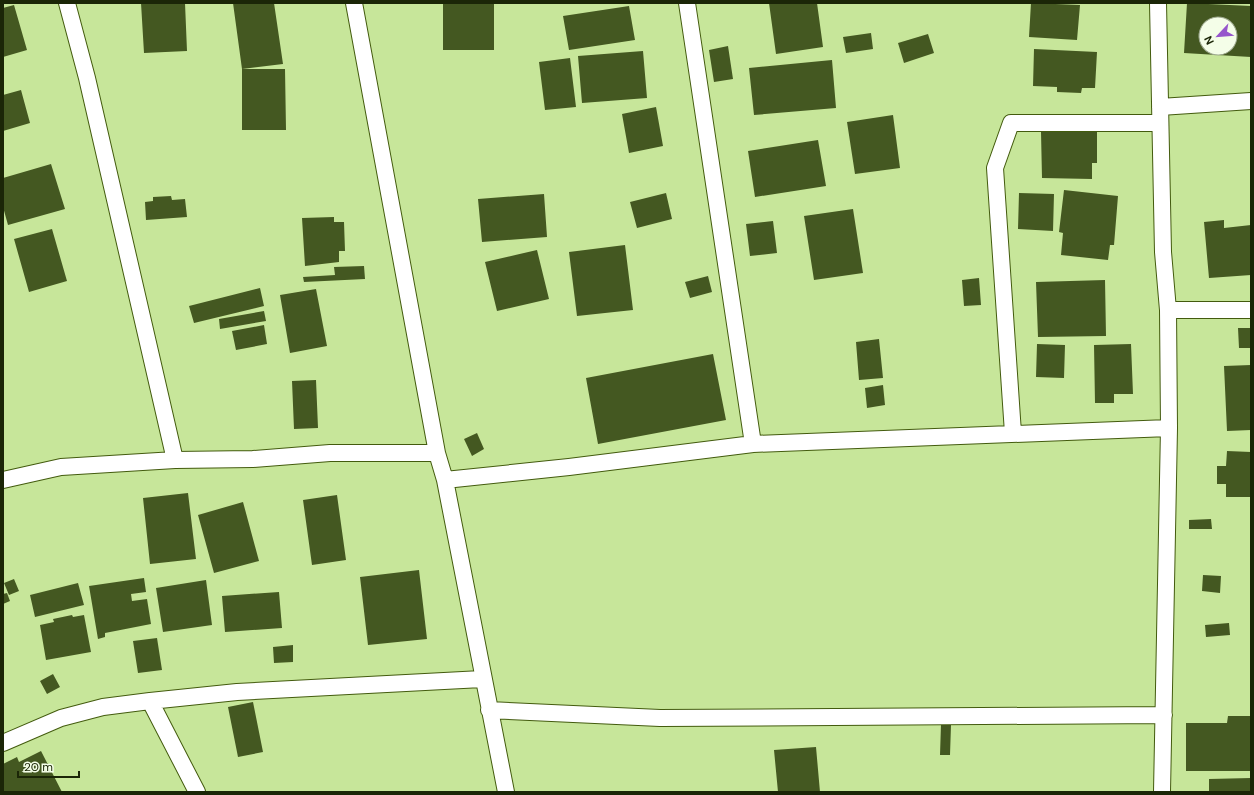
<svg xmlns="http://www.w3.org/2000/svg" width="1254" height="795" viewBox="0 0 1254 795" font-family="'DM Sans',sans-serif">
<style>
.building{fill:#445821;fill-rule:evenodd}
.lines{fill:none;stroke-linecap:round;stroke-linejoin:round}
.street-casing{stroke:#435b0e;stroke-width:18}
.street{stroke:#fff;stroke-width:16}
</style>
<rect width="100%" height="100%" fill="#c7e69a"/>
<path class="building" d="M141,3H185L187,51L144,53Z
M233,3H274L283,64L242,69Z
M443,3H494V50H443Z
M769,3H817L823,47L776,54Z
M1031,3L1080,5L1077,40L1029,37Z
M1187,3L1251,6V57L1184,53ZM1206,24H1230V48H1206Z
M14,5L27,50L3,57V8Z
M629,6L635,40L569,50L563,16Z
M871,33L873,49L846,53L843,37Z
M928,34L934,53L904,63L898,43Z
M728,46L733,79L714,82L709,50Z
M1034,49L1097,52L1095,88H1082L1081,93L1057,92V87L1033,86Z
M643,51L647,98L582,103L578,56Z
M570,58L576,107L545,110L539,62Z
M832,60L836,108L754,115L749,68Z
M242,69H285L286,130H242Z
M21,90L30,123L3,131V95Z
M656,107L663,146L629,153L622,114Z
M893,115L900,168L855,174L847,122Z
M1041,132H1097V163H1092V179L1042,178Z
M818,140L826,186L755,197L748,151Z
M51,164L65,209L8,225L3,207V178Z
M1064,190L1118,196L1114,245H1110L1108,260L1061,255L1063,233L1059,232Z
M666,193L672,219L637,228L630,202Z
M1019,193L1054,194L1053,231L1018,229Z
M544,194L547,237L482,242L478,199Z
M171,196L172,200L185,199L187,217L146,220L145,202L153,201V197Z
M853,209L863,273L814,280L804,216Z
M334,217V222H344L345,251H339V262L305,266L302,218Z
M1224,220V228L1251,225V275L1209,278L1204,222Z
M773,221L777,253L750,256L746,224Z
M52,229L67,281L29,292L14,239Z
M625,245L633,310L577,316L569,252Z
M537,250L549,299L497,311L485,262Z
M364,266L365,279L304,282L303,277L335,275L334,267Z
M708,276L712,292L690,298L685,282Z
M979,278L981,305L964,306L962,280Z
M1105,280L1106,336L1038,337L1036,282Z
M260,288L264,306L194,323L189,306Z
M316,289L327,346L290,353L280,295Z
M264,311L266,321L220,329L219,319Z
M264,325L267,344L236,350L232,331Z
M1238,328H1251V348H1239Z
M879,339L883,378L859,380L856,342Z
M1037,344L1065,345L1064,378L1036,377Z
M1131,344L1133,394H1114V403H1095L1094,345Z
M713,354L726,420L598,444L586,378Z
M1251,365V430L1227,431L1224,366Z
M316,380L318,428L294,429L292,381Z
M883,385L885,405L867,408L865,388Z
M477,433L484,449L472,456L464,439Z
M1227,451L1251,452V497H1226V484H1217V466H1226Z
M188,493L196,559L150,564L143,498Z
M337,495L346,560L312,565L303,500Z
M243,502L259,561L214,573L198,515Z
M1211,519L1212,529H1189V520Z
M419,570L427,639L368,645L360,577Z
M1203,575L1221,576L1220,593L1202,591Z
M144,578L146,592L131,594L132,601L147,599L151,624L105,633V637L98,639L89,586Z
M14,579L19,591L9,595L4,583Z
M206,580L212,625L163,632L156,588Z
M78,583L84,605L35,617L30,595Z
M279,592L282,628L225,632L222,596Z
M7,593L10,601L3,604V594Z
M72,615L73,617L84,615L91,652L46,660L40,625L54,622L53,619Z
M1229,623L1230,635L1206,637L1205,625Z
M157,638L162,670L138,673L133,641Z
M293,645V662L274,663L273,647Z
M53,674L60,687L47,694L40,681Z
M253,702L263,752L238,757L228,707Z
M1228,716H1251V771H1186V723H1227Z
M941,724L951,725L950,755H940Z
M816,747L820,792H778L774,750Z
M41,751L62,792H3V764L17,757L19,762Z
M1251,778V792H1209V779Z"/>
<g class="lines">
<g class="street-casing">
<path id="street" d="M67,3L87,78L175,460
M354,3L437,453L445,480
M687,3L753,444
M1158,3L1163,252L1168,310L1169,428L1162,792
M1160,107L1251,101
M1168,310H1251
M1013,433L995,168L1011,123H1160
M3,480L61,467L175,460L253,459L330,453H437
M150,701L197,792
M489,710L660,718L1164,715
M3,743L61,718L103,707L150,701L237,692L482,679
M506,792L445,480L569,467L753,444L1169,428"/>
</g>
<use href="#street" class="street"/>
</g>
<rect width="1254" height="795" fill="none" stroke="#1b2607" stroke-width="8"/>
<g transform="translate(1218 36) rotate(244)"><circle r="19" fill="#f4fee8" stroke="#9da88e"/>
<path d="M0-3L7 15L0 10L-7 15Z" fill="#9656cc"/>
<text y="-6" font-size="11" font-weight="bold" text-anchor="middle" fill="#1b2607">N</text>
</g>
<path d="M18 771v6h61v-6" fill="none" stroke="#1b2607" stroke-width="2"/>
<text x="24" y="771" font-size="12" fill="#1b2607" stroke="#f4fee8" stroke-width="3" paint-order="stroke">20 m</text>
</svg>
